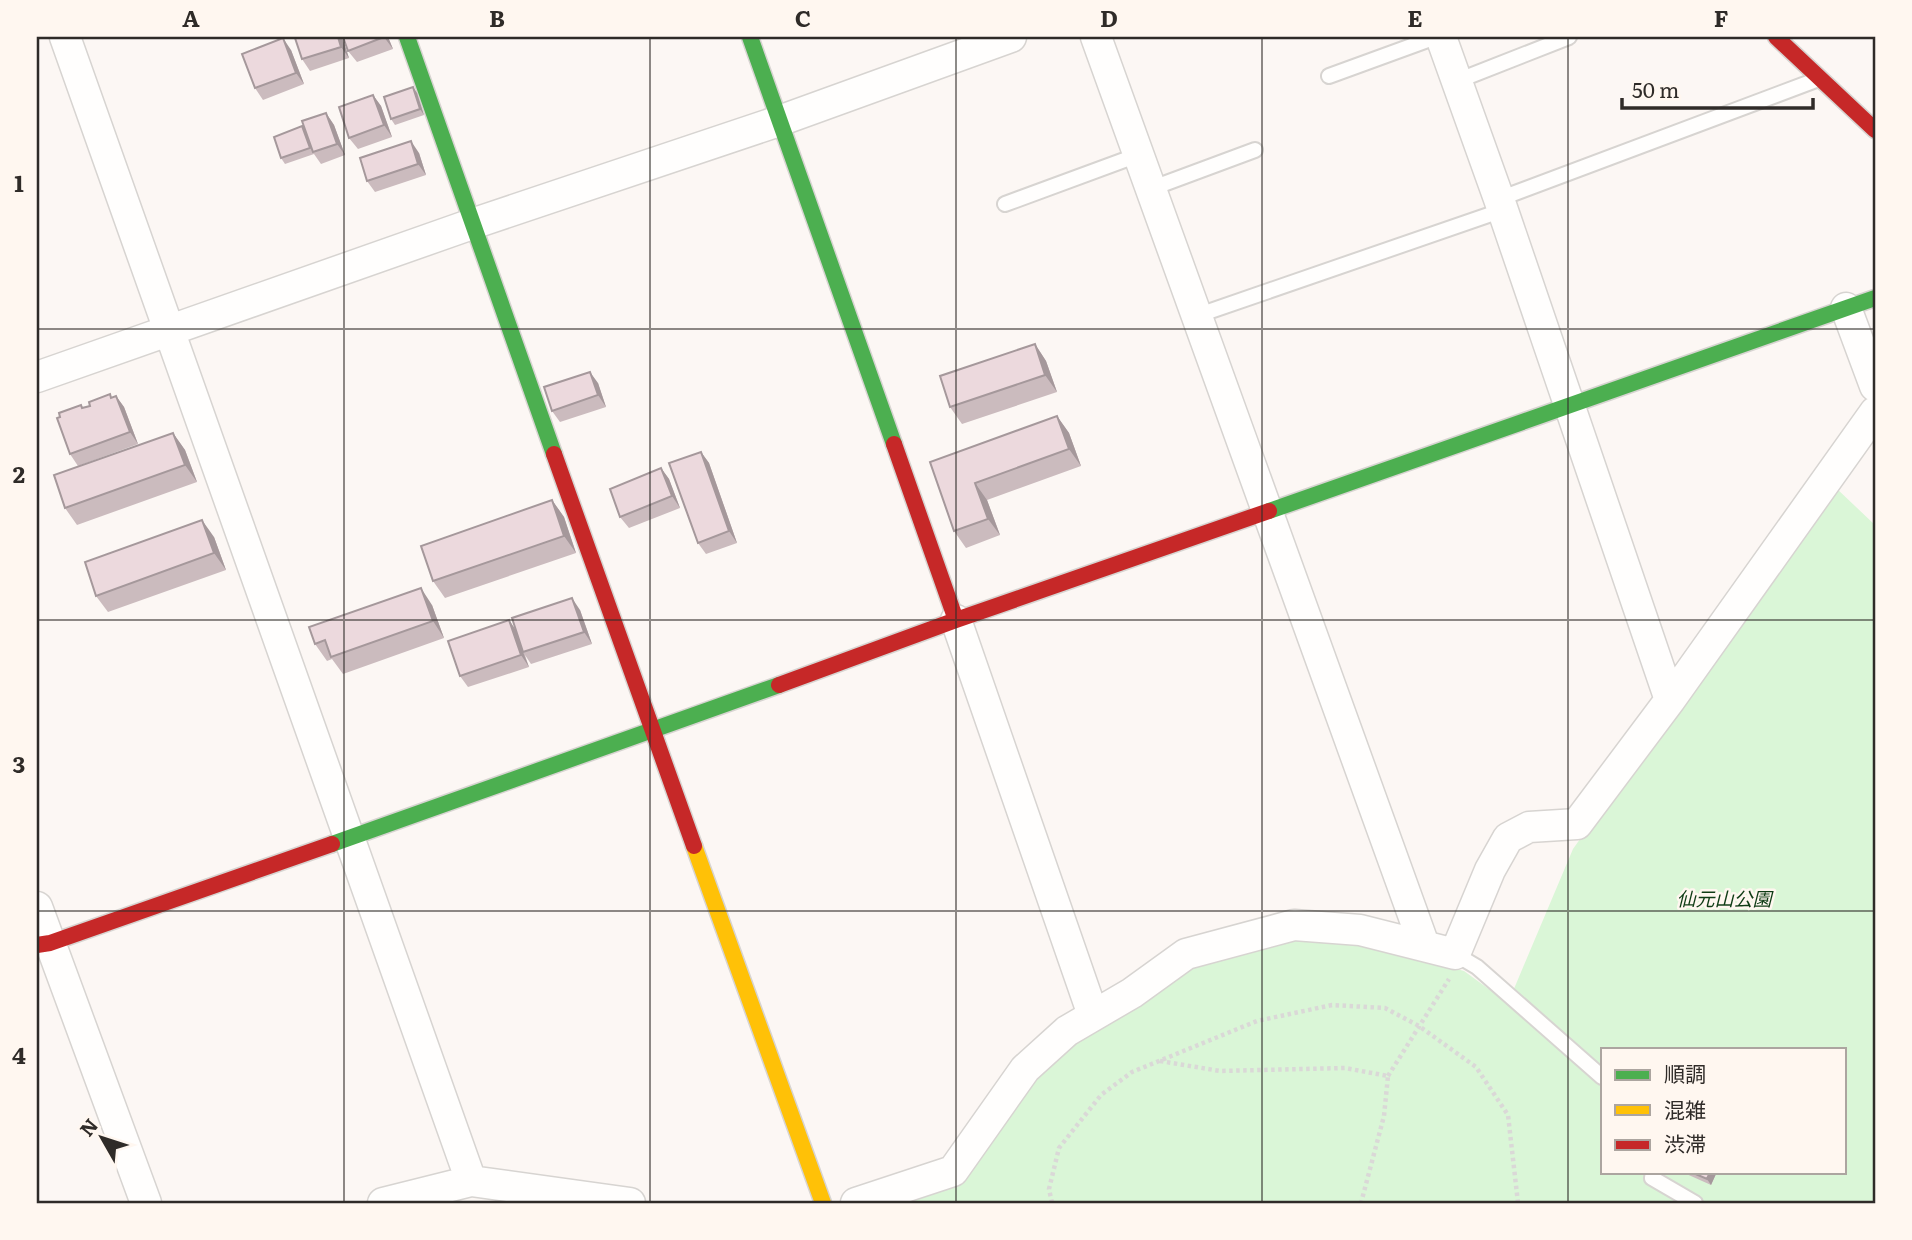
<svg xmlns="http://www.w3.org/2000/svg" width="1912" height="1240" viewBox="0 0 1912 1240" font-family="Literata,'Noto Sans JP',serif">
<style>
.green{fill:#daf6d7;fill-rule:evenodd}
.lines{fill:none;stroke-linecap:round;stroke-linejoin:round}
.lane-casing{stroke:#d7d4d1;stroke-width:18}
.street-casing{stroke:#d7d4d1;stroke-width:33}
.fast-casing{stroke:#d7d4d1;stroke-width:19}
.slow-casing{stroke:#d7d4d1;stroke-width:19}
.jam-casing{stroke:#d7d4d1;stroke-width:19}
.path{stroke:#dad8d7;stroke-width:4.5;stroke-dasharray:3.5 3.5;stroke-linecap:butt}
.lane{stroke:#fffefd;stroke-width:14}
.street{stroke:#fffefd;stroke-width:30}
.fast{stroke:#4caf50;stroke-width:16}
.slow{stroke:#ffc107;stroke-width:16}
.jam{stroke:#c62828;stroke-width:16}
.wall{fill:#cbbbbe}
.shaded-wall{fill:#a5989b}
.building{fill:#ecd9dd;stroke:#a5989b;stroke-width:2}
.grid{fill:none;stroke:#2f2b28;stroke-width:2;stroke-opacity:0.55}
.labels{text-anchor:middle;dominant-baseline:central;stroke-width:5;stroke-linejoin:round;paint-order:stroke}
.park-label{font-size:19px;font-style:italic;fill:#0f3c15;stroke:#fff7f0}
.neatline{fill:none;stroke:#2f2b28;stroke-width:2.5}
.grid-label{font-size:23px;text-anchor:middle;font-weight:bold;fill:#2f2b28}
</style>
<rect width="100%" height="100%" fill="#fcf7f4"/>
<path class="green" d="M1835,487L1875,525V1203H891L930,1193L1028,1082L1072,1040L1174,973L1210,957L1292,938L1357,941L1464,971L1508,1003L1573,849L1680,698ZM1602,1049H1844V1172H1602Z"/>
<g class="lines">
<g class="lane-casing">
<path id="lane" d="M1329,76L1436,37
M1457,81L1569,37
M1150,189L1255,150
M1499,199L1816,80
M1005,204L1138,155
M1196,316L1503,210
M1455,954L1477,967L1602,1077
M1653,1172L1652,1178L1695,1203"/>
</g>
<g class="street-casing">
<path id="street" d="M65,37C199,419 337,799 471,1181
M1096,37L1424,945
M1441,37L1499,199L1670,700L1875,412
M1846,308L1875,386
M37,377L472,224L779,121L1011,37
M956,620L1093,1015
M37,907L146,1203
M383,1203L471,1181L630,1203
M856,1203L953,1171L1025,1069L1067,1031L1132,993L1186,954L1294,925L1360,930L1455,954L1490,870L1508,838L1529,827L1577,824L1670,700"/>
</g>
<g class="fast-casing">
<path id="fast" d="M407,37L554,454
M750,37L894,444
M1269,511L1875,298
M332,844L779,685"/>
</g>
<g class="slow-casing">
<path id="slow" d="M694,846L823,1203"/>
</g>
<g class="jam-casing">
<path id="jam" d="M1776,37L1875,130
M894,444L956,620
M554,454L694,846
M779,685L956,620L1269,511
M37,945L50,943L332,844"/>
</g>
<path class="path" d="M1160,1061L1220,1071L1345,1068L1388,1076L1384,1116L1361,1203
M1388,1076L1449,979
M1052,1203L1049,1189L1059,1148L1101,1095L1132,1072L1257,1021L1332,1005L1385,1008L1419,1026L1476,1067L1508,1115L1518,1203"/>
<use href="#lane" class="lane"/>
<use href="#street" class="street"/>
<use href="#fast" class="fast"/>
<use href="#slow" class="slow"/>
<use href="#jam" class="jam"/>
</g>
<path class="wall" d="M342,37L349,58L310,71L302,59Z
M343,37H388L393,49L357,62L348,51Z
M291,50L304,84L263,100L255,88Z
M413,87L417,93L424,115L395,125L391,119Z
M373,95L381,106L392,137L358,149L349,138Z
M326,113L334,125L345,155L321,164L314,154L285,164L281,158L302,126Z
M419,153L426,175L375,192L367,181Z
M1035,344L1046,361L1057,392L962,424L950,407Z
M598,383L606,407L560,422L552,411Z
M116,396L124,407L138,444L78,466L70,454L60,417Z
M1057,416L1069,433L1081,466L987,500L1000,535L966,548L954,531L930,462Z
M173,433L185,450L197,482L77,525L65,508Z
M701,452L709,463L737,543L706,554L698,543Z
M661,468L669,479L680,508L629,528L620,517Z
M552,500L564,517L576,553L445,598L433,581Z
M214,537L226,570L108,612L96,596Z
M432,605L444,638L343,674L332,659L327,661L315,644Z
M580,610L592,644L531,664L525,655L529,667L468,687L460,676L509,620L516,630Z
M1682,1172H1714L1716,1174L1711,1185Z"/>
<path class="shaded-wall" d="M338,37H342L349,58L341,47Z
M384,37H388L393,49Z
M283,38L291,50L304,84L296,73Z
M413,87L417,93L424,115L420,109Z
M373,95L381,106L392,137L384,125Z
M326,113L334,125L345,155L337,144Z
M411,141L419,153L426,175L418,164Z
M1035,344L1046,361L1057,392L1045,375Z
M590,372L598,383L606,407L598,395Z
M116,396L124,407L138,444L130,432Z
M1057,416L1069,433L1081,466L1069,449Z
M173,433L185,450L197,482L185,465Z
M701,452L709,463L737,543L729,531Z
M661,468L669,479L680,508L672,496Z
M975,483L987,500L1000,535L988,519Z
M552,500L564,517L576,553L564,536Z
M202,520L214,537L226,570L214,553Z
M421,588L432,605L444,638L433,621Z
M572,598L580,610L592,644L584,632Z
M509,620L517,632L523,652L529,667L521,655Z
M1710,1172H1714L1716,1174L1711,1185L1707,1179Z"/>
<path class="building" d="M299,37H338L341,47L302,59L295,38Z
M343,37H384L348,51Z
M283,38L296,73L255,88L242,54Z
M413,87L420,109L391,119L384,97Z
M373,95L384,125L349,138L339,107Z
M326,113L337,144L313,152L302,121Z
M302,126L310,148L281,158L274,137Z
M411,141L418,164L367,181L360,158Z
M1035,344L1045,375L950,407L940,376Z
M590,372L598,395L552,411L544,387Z
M110,394L111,398L116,396L130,432L70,454L57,418L60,417L59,413L81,405L82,408L90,406L89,402Z
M1057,416L1069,449L975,483L988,519L954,531L930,462Z
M173,433L185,465L65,508L54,475Z
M701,452L729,531L698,543L669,463Z
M661,468L672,496L620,517L610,489Z
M552,500L564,536L433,581L421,546Z
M202,520L214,553L96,596L85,562Z
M421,588L433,621L331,657L325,640L315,644L309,627Z
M572,598L584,632L523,652L512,618Z
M509,620L521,655L460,676L448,641Z
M1691,1172H1710L1707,1179Z"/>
<path class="grid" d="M344,37V1203M650,37V1203M956,37V1203M1262,37V1203M1568,37V1203M37,329H1875M37,620H1875M37,911H1875"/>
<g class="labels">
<g class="park-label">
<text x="1724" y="898">仙元山公園</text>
</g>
</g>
<rect width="1912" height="1240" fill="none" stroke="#fff7f0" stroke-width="77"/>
<rect x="1601" y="1048" width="245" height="126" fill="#fff7f0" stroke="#aca5a0" stroke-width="2"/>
<rect x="1615" y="1070" width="35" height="10" fill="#4caf50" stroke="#aca5a0" stroke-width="2"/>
<text x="1664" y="1082" font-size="21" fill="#2f2b28">順調</text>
<rect x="1615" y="1105" width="35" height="10" fill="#ffc107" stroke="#aca5a0" stroke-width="2"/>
<text x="1664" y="1118" font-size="21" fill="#2f2b28">混雑</text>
<rect x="1615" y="1140" width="35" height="10" fill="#c62828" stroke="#aca5a0" stroke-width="2"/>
<text x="1664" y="1152" font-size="21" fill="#2f2b28">渋滞</text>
<g transform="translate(102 1138) rotate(309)" stroke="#fff7f0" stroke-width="5" paint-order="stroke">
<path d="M0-5L12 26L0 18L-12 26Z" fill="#2f2b28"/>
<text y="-10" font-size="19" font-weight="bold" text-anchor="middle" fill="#2f2b28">N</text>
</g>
<path d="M1622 98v10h191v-10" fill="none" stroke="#2f2b28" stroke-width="3.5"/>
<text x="1632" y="98" font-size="21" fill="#2f2b28" stroke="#fff7f0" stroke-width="5" paint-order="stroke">50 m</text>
<rect x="38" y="38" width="1836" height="1164" class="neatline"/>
<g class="grid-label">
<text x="191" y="27">A</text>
<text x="497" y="27">B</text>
<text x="803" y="27">C</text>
<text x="1109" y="27">D</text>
<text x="1415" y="27">E</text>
<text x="1721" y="27">F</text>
<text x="19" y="192">1</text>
<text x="19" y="483">2</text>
<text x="19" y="773">3</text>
<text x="19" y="1064">4</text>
</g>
</svg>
